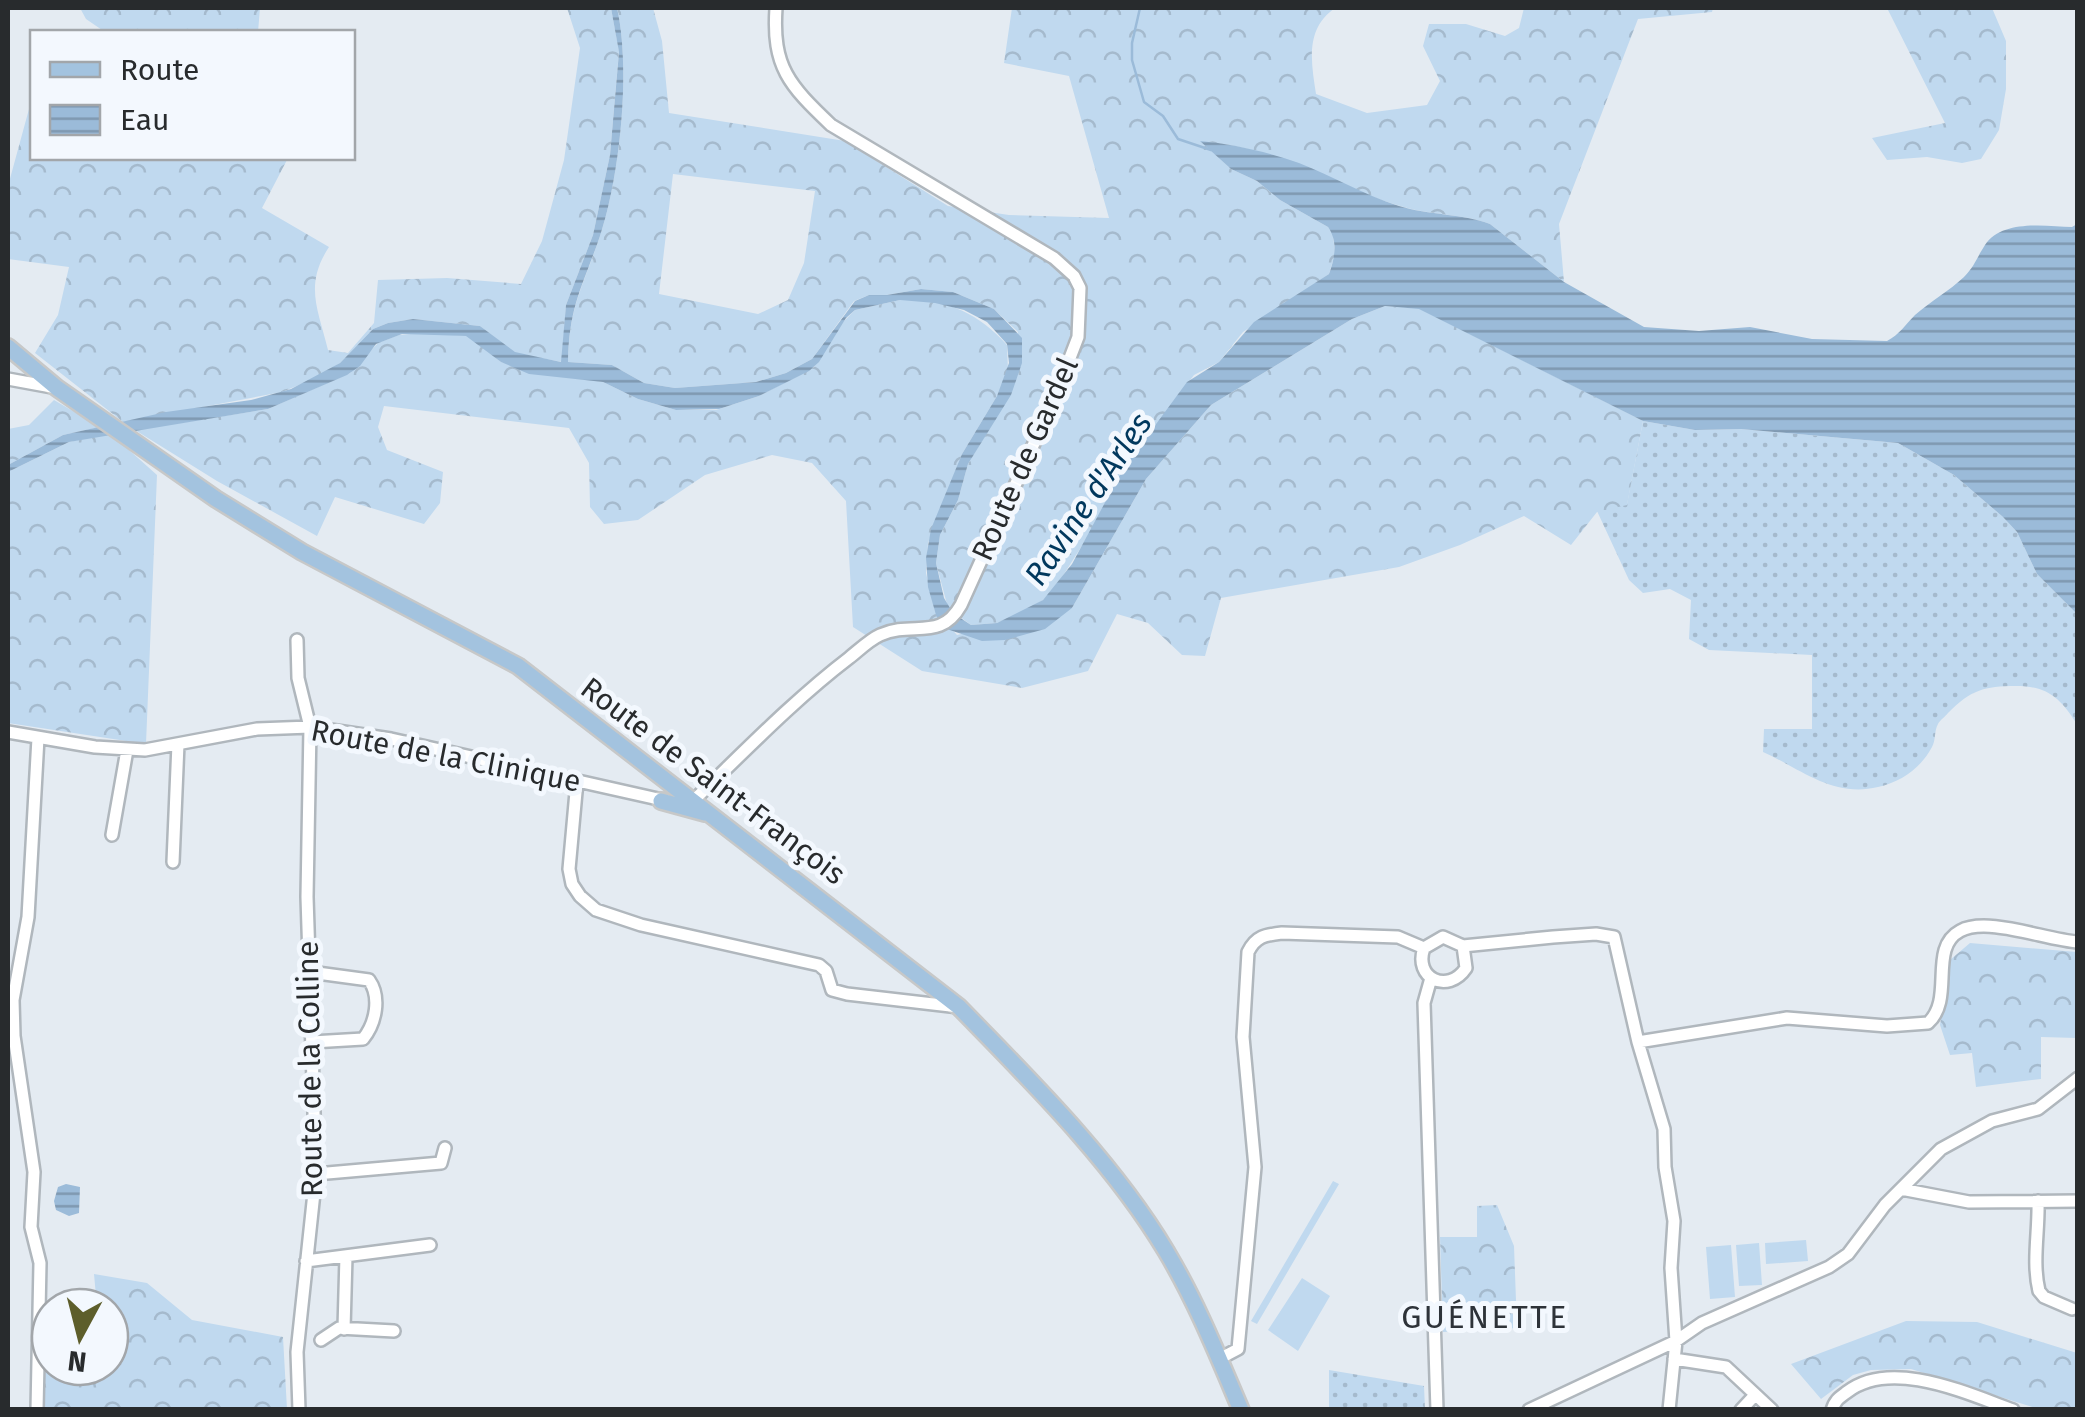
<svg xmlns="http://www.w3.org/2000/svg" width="2085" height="1417" viewBox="0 0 2085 1417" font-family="'Fira Sans',sans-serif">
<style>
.grass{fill:url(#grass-dots)}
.forest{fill:url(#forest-crowns);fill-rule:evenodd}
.park{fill:#c0d9ef}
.water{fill:url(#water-rules)}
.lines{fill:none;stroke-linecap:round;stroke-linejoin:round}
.stream{stroke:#9bbbd9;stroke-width:2.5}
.minor-casing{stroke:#b0b7bd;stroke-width:16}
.major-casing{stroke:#c7c8c8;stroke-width:20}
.minor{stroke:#fff;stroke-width:11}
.major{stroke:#a3c3df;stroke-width:15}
.labels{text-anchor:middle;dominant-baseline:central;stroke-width:10;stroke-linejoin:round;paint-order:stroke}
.street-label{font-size:30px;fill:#282b2d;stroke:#f3f8fe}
.water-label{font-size:32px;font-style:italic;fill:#01385d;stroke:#f3f8fe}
.neighbourhood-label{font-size:32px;letter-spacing:2.5px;fill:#2e3339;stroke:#f3f8fe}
</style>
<defs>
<pattern id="grass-dots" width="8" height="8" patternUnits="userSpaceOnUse" patternTransform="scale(2.5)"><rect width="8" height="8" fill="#c0d9ef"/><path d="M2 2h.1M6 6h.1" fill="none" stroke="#a5bacd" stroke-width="1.8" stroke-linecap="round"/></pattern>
<pattern id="forest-crowns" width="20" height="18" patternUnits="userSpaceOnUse" patternTransform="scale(2.5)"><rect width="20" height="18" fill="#c0d9ef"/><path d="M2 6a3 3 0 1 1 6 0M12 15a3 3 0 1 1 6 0" fill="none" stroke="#a5bacd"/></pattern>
<pattern id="water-rules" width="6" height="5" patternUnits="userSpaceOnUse" patternTransform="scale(2.5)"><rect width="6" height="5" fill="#9bbbd9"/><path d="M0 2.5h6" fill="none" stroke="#7e98b0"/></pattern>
</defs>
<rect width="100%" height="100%" fill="#e4ebf2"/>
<path class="grass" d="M1643,421L1695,430L1741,429L1898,443L1954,475L2003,517L2017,532L2037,574L2077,614V724C2060,698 2048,686 2016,686C1984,686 1971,690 1948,713C1945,717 1940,720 1938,724C1934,731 1936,740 1932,747C1921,768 1901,782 1878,787C1833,798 1801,769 1763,752L1764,729H1812V655L1709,650L1689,639L1691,600L1670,589L1643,593L1629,580L1597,511L1627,504Z
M1329,1370L1424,1386L1425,1409H1329Z"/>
<path class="forest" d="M80,8H260L258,32H105L86,19Z
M567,8H611L619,51L610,155L593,235L566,305L562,362L515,353L480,326L413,319L388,323L373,329L340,363L316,378L282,392L123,422L35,353L58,315L69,267L8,259V186L32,98V158H288L262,208L329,247C304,285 318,309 328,350L348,353L374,323L378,280L447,278L521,284L542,241L564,160L580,48Z
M617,8H653L662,41L669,113L845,141L948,206L1009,215L1109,218L1069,76L1004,63L1012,8H1335C1305,29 1311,61 1316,94L1367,113L1427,105L1440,81L1423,46L1429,24H1466L1505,36L1519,28L1524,8H1713L1712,12L1638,19L1559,224L1564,282L1490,224C1465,214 1429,215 1400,206C1331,185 1276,146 1202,142L1231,169L1257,181L1280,200L1328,227L1333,234L1335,254L1329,274L1243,332L1219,362L1194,375L1123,469L1092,530L1057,585L1043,600L1023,612L997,623L971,625L948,608L936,563L940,535L958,500L968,464L998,414L1018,332L994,309L953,292L921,289L887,295H869L854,301L812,359L786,373L756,382L675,388L644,383L612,365L568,362C569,306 583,287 600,236C620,176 631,69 617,8ZM673,174L815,191L804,263L788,300L758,314L659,294Z
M1887,8H1992L2006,41V89L1999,130L1981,159L1962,163L1927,157L1887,160L1872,138L1945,123Z
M900,300C945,298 977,312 1007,345L1008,371L997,396L962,454L928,543L926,573L935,611L957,635L1072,608L1146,479L1211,405L1352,319L1385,306L1419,308L1643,421L1627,505L1597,512L1571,545L1524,516L1460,545L1399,567L1221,598L1205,656L1182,655L1148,623L1117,614L1088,671L1022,688L922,671L853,627L846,501L812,463L772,455L705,475L638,520L604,524L590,507L589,463L569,428L384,406L378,427L387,450L443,472L440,503L424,524L335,497L317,536L217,481L135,430L268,409L350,373L378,343L399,335L422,333L469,336L501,362L603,382L638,399L676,410H716L759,396L814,367L843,322L855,310Z
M54,400L100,427L63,435L8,465V429L29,425Z
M110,433L157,475L146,744L8,723V472L69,442Z
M1970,943L2077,952V1038L2041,1037V1079L1976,1087L1972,1053L1950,1055L1940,1025L1950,960Z
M1497,1205L1514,1246L1517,1328L1443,1332L1440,1237H1477V1206Z
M94,1274L147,1283L192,1320L283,1337L287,1409H38L36,1341H50V1367H110V1307H97Z
M1906,1321L1977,1322L2077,1353V1409H2039L1911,1369L1871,1370L1853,1375L1821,1399L1791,1364Z"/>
<path class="park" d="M1333,1181L1339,1184L1257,1324L1251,1321Z
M1806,1240L1808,1261L1766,1264L1765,1243Z
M1759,1243L1762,1285L1739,1286L1736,1245Z
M1731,1245L1735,1297L1710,1299L1706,1247Z
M1302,1278L1330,1296L1298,1351L1268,1330Z"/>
<path class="water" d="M611,8H617C631,69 620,176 600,236C583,286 569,305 568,362L612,365L644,383L675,388L756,382L786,373L812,359L855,301L869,295H887L921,289L953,292L994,309L1022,338V363L1011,395L968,464L958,500L940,535L936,563L944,598L953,613L971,625L997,623L1043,600L1072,564L1123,469L1187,382L1219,362L1254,322L1329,274C1335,258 1338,241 1328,227L1280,200L1257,181L1231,169L1200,141C1233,144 1268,152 1299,163C1333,176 1364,195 1399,206C1428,215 1465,214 1490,224L1564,282L1644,327L1699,331L1750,327L1812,339L1887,341C1900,334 1905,325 1915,315C1931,301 1949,291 1964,277C1975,266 1977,257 1985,245C2002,219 2046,226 2072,227L2077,224V614L2037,574L2017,532L2003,517L1954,475L1898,443L1741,429L1695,430L1643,421L1419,309L1385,306L1352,319L1211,405L1146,479L1072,608L1045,629L1005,640L982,641L944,628L936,615L928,587L926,558L931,529L962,454L997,396L1009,363L1007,344L987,322L964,310L935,303L900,300L855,310L846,318L819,362L809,371L759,396L719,409L676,410L638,399L603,382L529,374L501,362L466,336L402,334L376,344L360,366L347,375L268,409L69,442L8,472V465L63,435L166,412L251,400L291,389L340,363L373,329L388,323L413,319L480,326L515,352L561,362L566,305L593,235L610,155L619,52Z
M66,1184L80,1187L79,1213L69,1216L56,1210L54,1201L58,1187Z"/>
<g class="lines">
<path class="stream" d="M1140,8L1132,43V60L1144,102L1163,116L1178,139L1211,150"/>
<g class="minor-casing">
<path id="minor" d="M8,379L57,388
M297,640L298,678L310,727L307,897L316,1174L297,1352L299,1410
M8,732L95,747L145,750L257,729L310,727L391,739L667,801
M577,781L569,869L572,884L580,896L596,910L641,925L819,965L826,971L832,990L847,994L959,1007
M694,800C744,752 794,700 849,658C858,651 869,640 880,635C913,620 940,642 961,605L1055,397L1078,337L1080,288L1074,276L1054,258L831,125C789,85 772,67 776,8
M112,835L127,750
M173,862L178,744
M1463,946L1466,968C1448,995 1413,978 1424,948L1443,937L1463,946L1553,937L1596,934L1614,937L1638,1042L1664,1129L1665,1167L1674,1221L1671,1268L1676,1341L1669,1410
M310,972L369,980C381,997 376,1023 363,1039L312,1042
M1431,978L1424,1003L1437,1410
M1638,1042L1787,1018L1887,1026L1928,1023C1955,999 1928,948 1960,931C1987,916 2046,940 2078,942
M316,1174L441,1163L445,1148
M1901,1189L1941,1149L1992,1121L2038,1109L2078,1078
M2038,1201C2039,1231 2032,1262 2039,1291L2044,1297L2072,1309
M306,1261L430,1245
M344,1329L346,1256
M321,1340L339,1328L394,1331
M1219,1359L1238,1349L1255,1167L1243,1037L1248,952C1256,936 1265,935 1282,933L1398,937L1424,948
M1674,1359L1726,1367L1772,1410
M37,1410L40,1263L31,1227L34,1172L14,1036L13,1000L28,917L38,738
M1529,1410L1676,1341L1702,1323L1829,1267L1848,1254L1885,1205L1901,1189L1969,1202L2078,1201
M1741,1410L1755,1395
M1832,1410C1835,1400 1839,1398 1847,1392C1891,1358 1966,1393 2013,1410"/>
</g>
<g class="major-casing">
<path id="major" d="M8,347L57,388L216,499L302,552L518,666L959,1007C1031,1081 1113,1162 1166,1251C1196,1301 1218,1356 1241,1410
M661,801L705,813"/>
</g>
<use href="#minor" class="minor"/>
<use href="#major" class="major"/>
</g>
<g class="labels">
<g class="street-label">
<text transform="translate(1025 459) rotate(-66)">Route de Gardel</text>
<text transform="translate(446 756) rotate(11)">Route de la Clinique</text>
<text transform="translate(713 781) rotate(37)">Route de Saint-François</text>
<text transform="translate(310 1069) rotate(-91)">Route de la Colline</text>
</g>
<g class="water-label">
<text transform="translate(1088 499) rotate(-56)">Ravine d'Arles</text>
</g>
<g class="neighbourhood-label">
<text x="1485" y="1317">GUÉNETTE</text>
</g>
</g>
<rect width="2085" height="1417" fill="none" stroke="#282b2d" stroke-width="20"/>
<rect x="30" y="30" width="325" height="130" fill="#f3f8fe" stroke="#a2a6aa" stroke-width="2.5"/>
<rect x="50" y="62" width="50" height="15" fill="#a3c3df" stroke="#a2a6aa" stroke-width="2.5"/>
<text x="120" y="80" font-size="30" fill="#282b2d">Route</text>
<rect x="50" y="105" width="50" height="30" fill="url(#water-rules)" stroke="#a2a6aa" stroke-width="2.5"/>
<text x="120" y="130" font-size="30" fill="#282b2d">Eau</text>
<g transform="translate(80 1337) rotate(187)"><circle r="48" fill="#f3f8fe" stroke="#a2a6aa" stroke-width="2.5"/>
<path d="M0-8L18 38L0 25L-18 38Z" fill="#5d5e2b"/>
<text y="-15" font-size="28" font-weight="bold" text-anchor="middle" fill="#282b2d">N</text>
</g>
</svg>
